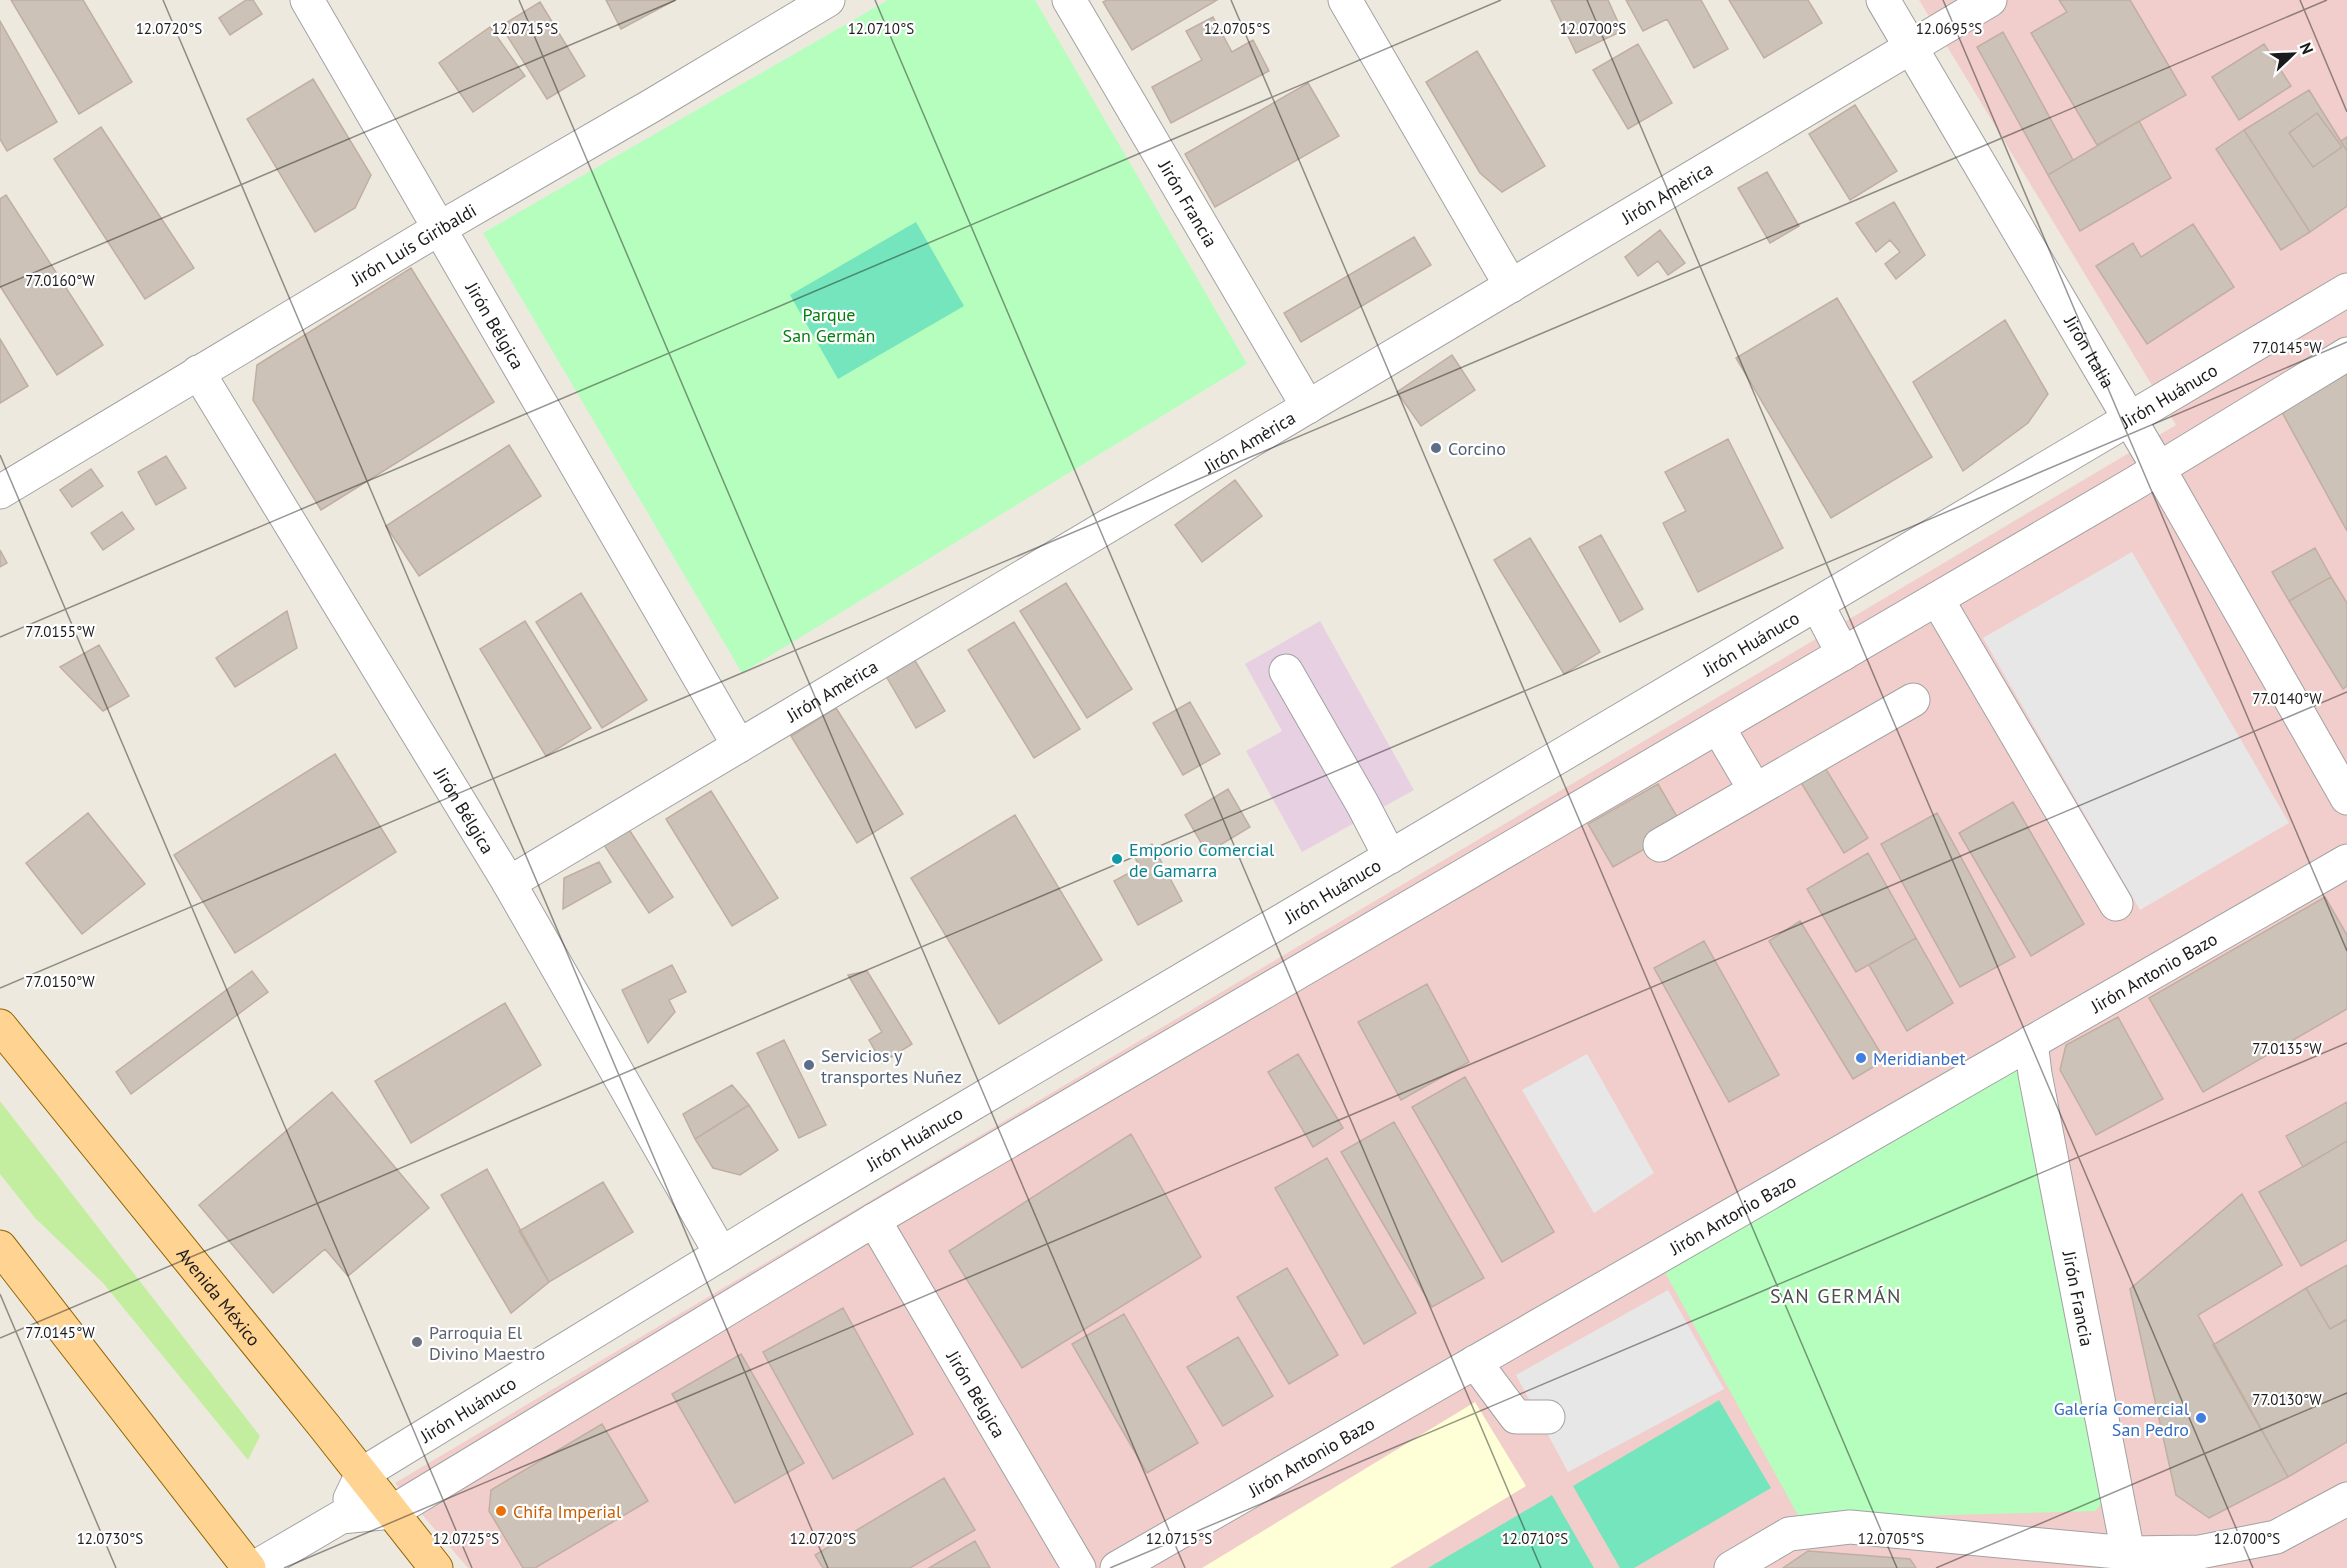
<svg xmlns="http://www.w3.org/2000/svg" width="2347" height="1568" viewBox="0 0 2347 1568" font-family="'PT Sans',sans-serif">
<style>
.commercial{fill:#f1cecb}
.industrial{fill:#e7d0e2}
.education{fill:#feffd6}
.grass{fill:#c4ee9f}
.park{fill:#b5febd}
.pitch{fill:#74e5bc}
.parking{fill:#e7e7e7}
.building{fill:#cdc2b8;stroke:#c0afa0;stroke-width:1.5}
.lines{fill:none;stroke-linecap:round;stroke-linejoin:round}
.minor-casing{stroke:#a2a2a2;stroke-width:35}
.major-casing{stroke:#916500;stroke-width:35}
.minor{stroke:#fff;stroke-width:33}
.major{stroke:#ffd392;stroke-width:33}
.ticks{fill:none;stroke:#1b1b1b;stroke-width:1.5;stroke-opacity:0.45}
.service-dot{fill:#5c6f8a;stroke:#fff;stroke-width:2}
.culture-dot{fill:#0f9aa8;stroke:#fff;stroke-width:2}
.shop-dot{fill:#3f7fe0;stroke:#fff;stroke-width:2}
.worship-dot{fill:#6b7280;stroke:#fff;stroke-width:2}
.food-dot{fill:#e8710a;stroke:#fff;stroke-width:2}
.labels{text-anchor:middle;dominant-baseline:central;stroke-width:4.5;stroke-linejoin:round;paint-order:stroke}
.street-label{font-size:18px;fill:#1b1b1b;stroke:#fff}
.park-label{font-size:18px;fill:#027f0f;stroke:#fff}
.service-label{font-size:18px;fill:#4e5e75;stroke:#fff;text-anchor:start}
.culture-label{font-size:18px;fill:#0d838f;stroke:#fff;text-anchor:start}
.shop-label{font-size:18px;fill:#366cbe;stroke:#fff;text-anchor:start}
.worship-label{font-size:18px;fill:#5b616d;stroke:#fff;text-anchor:start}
.food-label{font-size:18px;fill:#c56008;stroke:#fff;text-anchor:start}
.neighbourhood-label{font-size:20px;letter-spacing:1.5px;fill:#4e4e4e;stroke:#fff}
.ticks-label{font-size:15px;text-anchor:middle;fill:#1b1b1b;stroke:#fff;stroke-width:4.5;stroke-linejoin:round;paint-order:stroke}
</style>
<rect width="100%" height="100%" fill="#eee9df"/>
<path class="commercial" d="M1919,0H2347V1568H468L395,1483L2176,425Z"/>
<path class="industrial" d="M1320,621L1414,790L1302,852L1246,751L1282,731L1245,664Z"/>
<path class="education" d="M1475,1402L1526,1486L1390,1568H1202Z"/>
<path class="grass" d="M0,1101L260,1436L248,1460L103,1283L35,1218L0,1174Z"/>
<path class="park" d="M888,0H1035L1247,364L742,673L483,233Z
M2021,1055L2104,1501L2095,1511L1800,1519L1661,1265Z"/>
<path class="pitch" d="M916,222L964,306L838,379L790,295Z
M1719,1400L1771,1488L1634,1568H1620L1573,1486Z
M1552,1495L1594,1568H1428Z"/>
<path class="parking" d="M2132,552L2289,823L2140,910L1983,638Z
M1587,1054L1654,1173L1594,1213L1522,1090Z
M1668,1290L1724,1389L1568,1472L1516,1375Z"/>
<path class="building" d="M11,0H83L132,82L79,114Z
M246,0H253L262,14L230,35L219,18Z
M606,0H675L621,29Z
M1107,0H1217L1132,50L1103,2Z
M1551,0H1608L1622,31L1576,53Z
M1626,0H1701L1728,49L1694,68L1667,19L1643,31Z
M1729,0H1808L1822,23L1764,58Z
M2059,0H2130L2186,95L2097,145L2031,33L2067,12Z
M540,2L585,76L547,99L501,26Z
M1213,17L1232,52L1253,40L1269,71L1171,123L1152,87L1202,60L1186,31Z
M0,21L57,122L7,151L0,139Z
M490,27L525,76L473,112L439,63Z
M2003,32L2073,160L2048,175L1977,47Z
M1638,44L1672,103L1628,129L1593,70Z
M2264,44L2291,86L2239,120L2212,77Z
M1477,51L1545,166L1502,192L1480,173L1426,82Z
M313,79L371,175L355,208L315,232L247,119Z
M1308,83L1339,136L1215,207L1185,154Z
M2309,90L2347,151V206L2310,232L2244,130Z
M1855,105L1897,171L1850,200L1809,134Z
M2317,113L2342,147L2313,167L2289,133Z
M2139,121L2171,178L2080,231L2048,175Z
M101,127L194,268L145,299L54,159Z
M2244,130L2310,232L2281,250L2216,149Z
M2347,137V151L2341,141Z
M1767,172L1799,226L1770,243L1738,188Z
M6,195L103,345L57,375L0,286V199Z
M1894,202L1925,255L1896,279L1885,264L1900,252L1890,240L1876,252L1856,223Z
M2193,224L2234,287L2147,344L2096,266L2133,243L2141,257Z
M1660,230L1685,263L1668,275L1658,261L1638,276L1625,257Z
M1414,237L1431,265L1301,342L1284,313Z
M411,268L494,402L321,510L253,400L257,365Z
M1837,298L1932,457L1831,518L1736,358Z
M2005,320L2048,394L2028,423L1963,471L1913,382Z
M0,339L28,386L0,403Z
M1452,355L1475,390L1421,426L1397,392Z
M2347,367V531L2278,405Z
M1728,439L1783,548L1698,592L1663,523L1686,511L1665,472Z
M509,445L541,496L419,576L386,526Z
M166,456L186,488L156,505L138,472Z
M91,469L103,486L72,507L60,490Z
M1235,480L1262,516L1202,562L1175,525Z
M122,512L134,529L103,550L91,533Z
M1601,535L1643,609L1620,622L1579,547Z
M1530,538L1600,652L1564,674L1494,560Z
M2315,548L2331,577L2289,601L2272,572Z
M0,550L7,563L0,567Z
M2331,577L2347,603V686L2343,689L2289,601Z
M1066,583L1132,689L1087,718L1020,611Z
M581,593L647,700L602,728L536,622Z
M287,611L297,648L235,687L216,658Z
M525,621L591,728L546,756L480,649Z
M1014,622L1080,729L1034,758L968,650Z
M99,645L129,696L103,711L60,667Z
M914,659L945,711L916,728L886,676Z
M1190,702L1220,754L1183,775L1153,723Z
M836,708L903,814L857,843L791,736Z
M335,754L396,852L235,953L174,855Z
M1821,761L1868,838L1844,853L1797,776Z
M1658,784L1683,827L1613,867L1588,824Z
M1228,789L1250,827L1207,853L1185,815Z
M711,791L778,898L732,926L666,819Z
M2013,802L2084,924L2031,956L1959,833Z
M88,813L145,884L82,934L26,863Z
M1937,813L2015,957L1960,987L1881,844Z
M1015,815L1102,960L999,1024L911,878Z
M628,828L673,897L649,913L604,845Z
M1152,844L1182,901L1138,925L1114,881L1140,867L1133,854Z
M1868,853L1916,938L1856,972L1807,889Z
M599,862L611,882L563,909L564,878Z
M2325,897L2347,935V1009L2203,1092L2149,998Z
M1800,921L1885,1060L1853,1079L1769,941Z
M1916,938L1953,1003L1907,1031L1869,965Z
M1704,941L1779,1075L1729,1102L1654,968Z
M672,965L686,992L669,1000L675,1012L648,1043L622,990Z
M252,971L268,992L131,1094L116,1072Z
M867,971L912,1044L882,1063L869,1040L882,1032L848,975Z
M1427,984L1469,1062L1401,1100L1358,1022Z
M505,1003L541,1065L411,1143L375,1081Z
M2118,1017L2163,1099L2096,1135L2060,1070L2066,1045Z
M784,1040L826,1125L799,1138L757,1053Z
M1298,1054L1343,1128L1313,1147L1268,1072Z
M1465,1077L1554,1232L1502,1262L1412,1107Z
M732,1085L749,1105L695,1139L683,1114Z
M332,1092L429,1208L348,1276L325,1249L273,1293L199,1205Z
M2347,1102V1141L2303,1167L2286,1136Z
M749,1105L778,1150L740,1175L713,1168L695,1139Z
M1394,1122L1484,1278L1432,1307L1341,1152Z
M1131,1134L1201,1257L1022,1368L949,1251Z
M2347,1141V1240L2301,1266L2259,1192Z
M1327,1158L1416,1313L1364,1344L1275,1188Z
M487,1169L549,1282L511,1313L441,1195Z
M603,1182L633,1232L549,1282L519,1231Z
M2242,1194L2282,1265L2198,1315L2288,1477L2209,1518L2176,1495L2130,1289Z
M2347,1265V1319L2330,1329L2306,1288Z
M1287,1268L1338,1355L1289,1384L1237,1297Z
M2306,1288L2330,1329L2347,1320V1442L2288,1477L2213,1345Z
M843,1308L913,1434L833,1479L763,1352Z
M1124,1314L1198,1443L1147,1473L1072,1344Z
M1238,1337L1273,1396L1223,1426L1187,1367Z
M741,1354L804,1463L735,1503L672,1394Z
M602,1424L648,1501L535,1568H523L489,1511L491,1490Z
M944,1478L975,1530L910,1568H823L815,1555Z
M975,1541L990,1568H929Z
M1808,1551L1910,1559L1916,1568H1783Z"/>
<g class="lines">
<g class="minor-casing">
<g id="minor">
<path id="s1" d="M307,0L739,746"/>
<path id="s2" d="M1069,0L1308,407"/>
<path d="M1345,0L1511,286"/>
<path id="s3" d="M1883,0L2159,469L2347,798"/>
<path id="s4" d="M198,372L509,883L721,1254"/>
<path id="s5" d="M0,492L440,228L651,106L828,0"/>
<path d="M1937,599L2116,904"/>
<path d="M1817,604L1843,654"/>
<path d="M1286,671L1363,805L1390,857"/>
<path d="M1718,727L1755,790"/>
<path d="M1660,845L1913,700"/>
<path id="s6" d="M509,883L1990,0"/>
<path id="s7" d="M2031,1042L2035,1074L2128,1553"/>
<path id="s8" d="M874,1220L1079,1568"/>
<path d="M1475,1362L1516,1417H1548"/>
<path id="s9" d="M350,1499L362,1474L788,1213L2347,290"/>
<path d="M254,1568L341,1517L392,1512L874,1220L2135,483L2347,354"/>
<path id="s10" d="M1117,1568L2347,861"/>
<path d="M1731,1568L1789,1534L1850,1527L2128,1553L2200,1552L2276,1537L2347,1499"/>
</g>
</g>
<g class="major-casing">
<g id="major">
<path id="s11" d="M0,1026L325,1427L436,1568"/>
<path d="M0,1247L249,1568"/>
</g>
</g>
<use href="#minor" class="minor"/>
<use href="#major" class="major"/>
</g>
<path class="ticks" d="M163,0L828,1568M519,0L1185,1568M875,0L1541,1568M1231,0L1897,1568M1587,0L2253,1568M1943,0L2347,951M2300,0L2347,112M0,287L676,0M0,455L472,1568M0,637L1501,0M0,988L2327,0M0,1294L116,1568M0,1338L2347,342M284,1568L2347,692M1110,1568L2347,1043M1936,1568L2347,1393"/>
<g class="service-dot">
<circle cx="1436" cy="448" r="6"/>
<circle cx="809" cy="1065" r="6"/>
</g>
<circle class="culture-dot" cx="1117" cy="859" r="6"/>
<g class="shop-dot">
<circle cx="1861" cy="1058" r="6"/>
<circle cx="2201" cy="1418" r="6"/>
</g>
<circle class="worship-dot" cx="417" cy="1342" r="6"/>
<circle class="food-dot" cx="501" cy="1511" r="6"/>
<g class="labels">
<g class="street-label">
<text stroke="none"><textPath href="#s6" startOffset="1348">Jirón Amèrica</textPath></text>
<text stroke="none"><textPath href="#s2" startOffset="236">Jirón Francia</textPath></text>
<text stroke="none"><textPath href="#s5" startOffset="482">Jirón Luís Giribaldi</textPath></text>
<text stroke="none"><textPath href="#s1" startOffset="376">Jirón Bélgica</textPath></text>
<text stroke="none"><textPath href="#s3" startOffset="408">Jirón Italia</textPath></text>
<text stroke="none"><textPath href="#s9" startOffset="2132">Jirón Huánuco</textPath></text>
<text stroke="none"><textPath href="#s6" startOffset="862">Jirón Amèrica</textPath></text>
<text stroke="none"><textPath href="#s9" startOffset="1646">Jirón Huánuco</textPath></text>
<text stroke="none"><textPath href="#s6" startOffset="376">Jirón Amèrica</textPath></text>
<text stroke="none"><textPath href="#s4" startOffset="513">Jirón Bélgica</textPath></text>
<text stroke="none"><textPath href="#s9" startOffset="1160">Jirón Huánuco</textPath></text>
<text stroke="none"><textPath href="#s10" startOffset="1196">Jirón Antonio Bazo</textPath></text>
<text stroke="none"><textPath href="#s9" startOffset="674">Jirón Huánuco</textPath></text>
<text stroke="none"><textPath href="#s10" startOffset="710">Jirón Antonio Bazo</textPath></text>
<text stroke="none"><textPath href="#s11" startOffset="348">Avenida México</textPath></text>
<text stroke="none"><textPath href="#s7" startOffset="261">Jirón Francia</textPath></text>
<text stroke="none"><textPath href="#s8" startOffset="202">Jirón Bélgica</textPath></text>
<text stroke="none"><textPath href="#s9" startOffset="152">Jirón Huánuco</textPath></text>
<text stroke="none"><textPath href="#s10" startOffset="224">Jirón Antonio Bazo</textPath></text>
</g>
<g class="park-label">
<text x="829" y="314">Parque<tspan x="829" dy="21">San Germán</tspan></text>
</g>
<g class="service-label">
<text x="1448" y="448">Corcino</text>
<text x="821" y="1055">Servicios y<tspan x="821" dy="21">transportes Nuñez</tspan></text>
</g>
<g class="culture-label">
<text x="1129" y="849">Emporio Comercial<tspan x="1129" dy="21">de Gamarra</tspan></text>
</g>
<g class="shop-label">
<text x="1873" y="1058">Meridianbet</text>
<text x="2189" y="1408" text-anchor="end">Galería Comercial<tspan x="2189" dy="21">San Pedro</tspan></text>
</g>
<g class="worship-label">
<text x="429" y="1332">Parroquia El<tspan x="429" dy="21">Divino Maestro</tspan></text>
</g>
<g class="food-label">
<text x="513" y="1511">Chifa Imperial</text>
</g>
<g class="neighbourhood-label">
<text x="1836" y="1296">SAN GERMÁN</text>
</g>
</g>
<g class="ticks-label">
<text x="169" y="34">12.0720°S</text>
<text x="525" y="34">12.0715°S</text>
<text x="881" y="34">12.0710°S</text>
<text x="1237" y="34">12.0705°S</text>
<text x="1593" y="34">12.0700°S</text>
<text x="1949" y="34">12.0695°S</text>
<text x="60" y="286">77.0160°W</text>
<text x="2287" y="353">77.0145°W</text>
<text x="60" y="637">77.0155°W</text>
<text x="2287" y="704">77.0140°W</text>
<text x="60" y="987">77.0150°W</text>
<text x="2287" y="1054">77.0135°W</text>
<text x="60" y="1338">77.0145°W</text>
<text x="2287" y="1405">77.0130°W</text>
<text x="110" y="1544">12.0730°S</text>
<text x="466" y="1544">12.0725°S</text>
<text x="823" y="1544">12.0720°S</text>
<text x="1179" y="1544">12.0715°S</text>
<text x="1535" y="1544">12.0710°S</text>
<text x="1891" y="1544">12.0705°S</text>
<text x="2247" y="1544">12.0700°S</text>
</g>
<g transform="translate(2293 54) rotate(67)" stroke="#ffffff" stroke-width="4.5" paint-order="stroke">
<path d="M0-4.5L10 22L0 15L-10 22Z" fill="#1b1b1b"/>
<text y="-9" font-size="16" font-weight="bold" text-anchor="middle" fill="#1b1b1b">N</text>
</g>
</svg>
